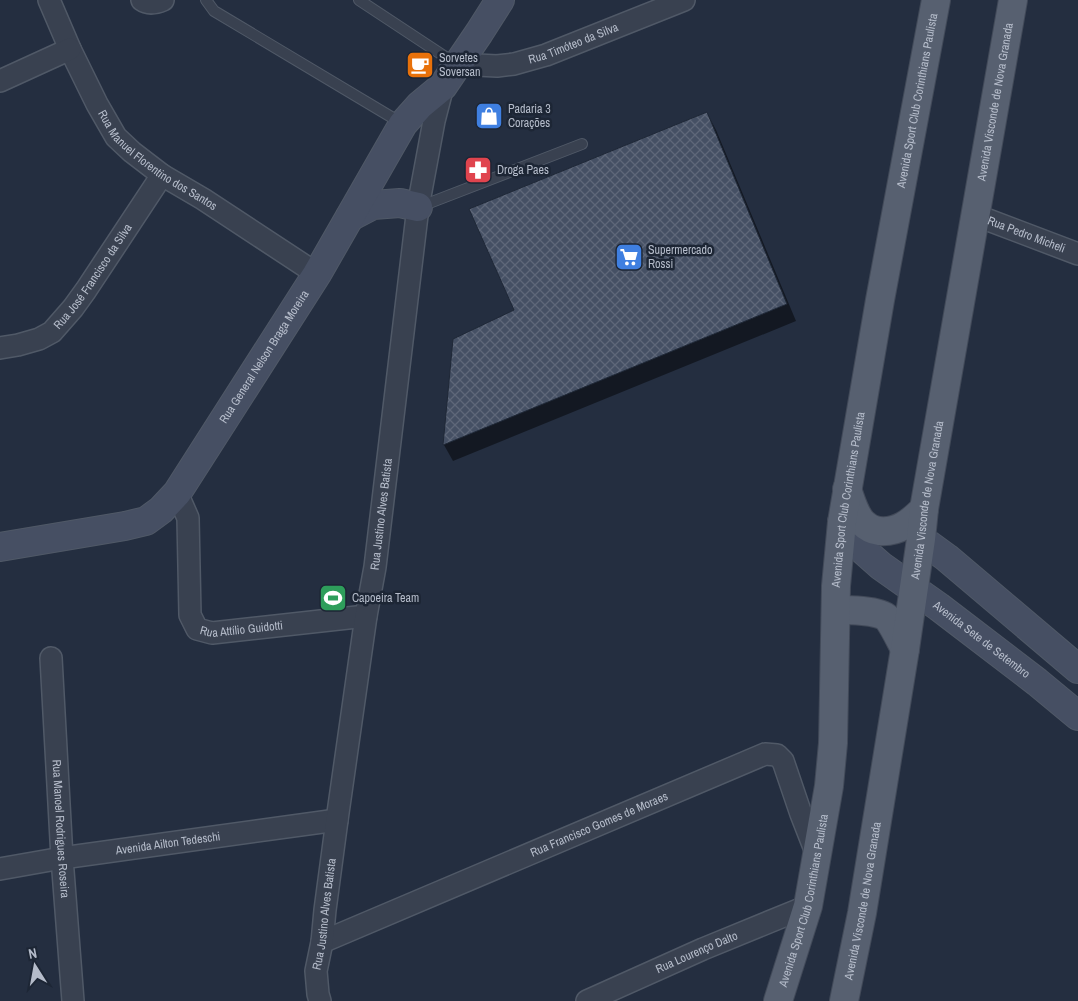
<svg xmlns="http://www.w3.org/2000/svg" width="1078" height="1001" viewBox="0 0 1078 1001" font-family="'Archivo Narrow',sans-serif">
<style>
.shadow{fill:#0007}
.building{fill:url(#building-cross-hatch);stroke:#1f2837}
.lines{fill:none;stroke-linecap:round;stroke-linejoin:round}
.lane-casing{stroke:#505967;stroke-width:12}
.street-casing{stroke:#505967;stroke-width:24}
.secondary-casing{stroke:#505967;stroke-width:30}
.primary-casing{stroke:#424a59;stroke-width:30}
.lane{stroke:#394150;stroke-width:10}
.street{stroke:#394150;stroke-width:21}
.secondary{stroke:#464f63;stroke-width:28}
.primary{stroke:#576070;stroke-width:28}
.labels{text-anchor:middle;dominant-baseline:central;stroke-width:5;stroke-linejoin:round;paint-order:stroke}
.street-label{font-size:12px;fill:#b5bcca;stroke:#1d2635}
.poi-label{font-size:12px;fill:#b5bcca;stroke:#1d2635;text-anchor:start}
</style>
<defs>
<pattern id="building-cross-hatch" width="8" height="8" patternUnits="userSpaceOnUse" patternTransform="scale(1.25)"><rect width="8" height="8" fill="#455064"/><path d="M0 0l8 8M0 8l8-8" fill="none" stroke="#5e6779"/></pattern>
</defs>
<rect width="100%" height="100%" fill="#242e40"/>
<path class="shadow" d="M707,113L716,130L796,321L453,461L444,445L454,340L516,310Z"/>
<path class="building" d="M707,112L787,304L443,445L453,339L514,310L469,209Z"/>
<g class="lines">
<g class="lane-casing">
<path id="lane" d="M206,0L214,11L403,124
M359,0L456,64
M419,207L582,144"/>
</g>
<g class="street-casing">
<g id="street">
<path id="s1" d="M49,0L70,49L97,104L116,137L132,152L162,175L203,199L317,274"/>
<path d="M142,0C149,5 156,3 163,0"/>
<path id="s2" d="M457,64L497,66L514,64L546,55L684,0"/>
<path d="M0,81L70,49"/>
<path id="s3" d="M975,215L1078,254"/>
<path id="s4" d="M0,348L18,345L39,339L52,332L73,308L86,290L162,175"/>
<path id="s5" d="M177,493L188,518L190,615L197,629L212,633L366,616"/>
<path id="s6" d="M51,658L62,858L73,1001"/>
<path id="s7" d="M0,869L62,858L337,820"/>
<path id="s8" d="M322,942L765,754L777,755L783,761L801,814L817,855"/>
<path id="s9" d="M320,1001L318,994L316,971L322,942L325,910L337,820L366,616L375,567L418,207L434,121L443,86"/>
<path id="s10" d="M587,1001L703,949L808,906"/>
</g>
</g>
<g class="secondary-casing">
<g id="secondary">
<path d="M350,217L373,205L400,203L418,207"/>
<path id="s11" d="M842,522L855,543L881,566L939,607L1037,682L1078,716"/>
<path d="M921,539L947,558L1078,669"/>
<path id="s12" d="M0,547L125,526L146,521L161,510L177,493L317,274L403,124L420,105L443,86L479,33L500,0"/>
</g>
</g>
<g class="primary-casing">
<g id="primary">
<path d="M847,489C851,500 854,513 862,522C867,527 872,530 879,531C898,533 911,522 924,509"/>
<path d="M836,610C847,610 879,610 887,618C892,623 901,642 905,649"/>
<path id="s13" d="M778,1001L808,906L829,786L833,743L836,586L842,522L880,300L936,0"/>
<path id="s14" d="M844,1001L862,913L905,649L921,539L924,509L1013,0"/>
</g>
</g>
<use href="#lane" class="lane"/>
<use href="#street" class="street"/>
<use href="#secondary" class="secondary"/>
<use href="#primary" class="primary"/>
</g>
<defs>
<g id="cafe-square" transform="scale(1.4375)"><rect x="-9" y="-9" width="18" height="18" rx="4" fill="#e8710a" stroke="#1d2635"/><path d="M-5.5-4.5H6V0H3Q3 3.5 0 3.5H-2.5Q-5.5 3.5-5.5 0ZM3-3.2v2h1.7v-2ZM-6 4.5H4V6H-6Z" fill="#fff"/></g>
<g id="shop-square" transform="scale(1.4375)"><rect x="-9" y="-9" width="18" height="18" rx="4" fill="#3f7fe0" stroke="#1d2635"/><path d="M-5-2.5h2.3a2.7 3.5 0 0 1 5.4 0H5L5.5 6h-11ZM-1.5-2.5h3a1.5 2.3 0 0 0-3 0Z" fill="#fff"/></g>
<g id="pharmacy-square" transform="scale(1.4375)"><rect x="-9" y="-9" width="18" height="18" rx="4" fill="#e0444e" stroke="#1d2635"/><path d="M-2-6h4v4h4v4h-4v4h-4v-4h-4v-4h4Z" fill="#fff"/></g>
<g id="supermarket-square" transform="scale(1.4375)"><rect x="-9" y="-9" width="18" height="18" rx="4" fill="#3f7fe0" stroke="#1d2635"/><path d="M-6-5.5h2.5l.6 2H6L4.5 2H-2.5L-4.4-4H-6ZM-1.5 3.2a1.3 1.3 0 1 0 .1 0ZM3 3.2a1.3 1.3 0 1 0 .1 0Z" fill="#fff"/></g>
<g id="stadium-square" transform="scale(1.4375)"><rect x="-9" y="-9" width="18" height="18" rx="4" fill="#2e9e5b" stroke="#1d2635"/><path d="M0-5a6.5 5 0 1 0 0 10a6.5 5 0 1 0 0-10ZM-3.5-1.8h7v3.6h-7Z" fill="#fff"/></g>
</defs>
<g fill-rule="evenodd">
<use href="#cafe-square" x="420" y="65"/>
<use href="#shop-square" x="489" y="116"/>
<use href="#pharmacy-square" x="478" y="170"/>
<use href="#supermarket-square" x="629" y="257"/>
<use href="#stadium-square" x="333" y="598"/>
</g>
<g class="labels">
<g class="street-label">
<text stroke="none"><textPath href="#s2" startOffset="120">Rua Timóteo da Silva</textPath></text>
<text stroke="none"><textPath href="#s13" startOffset="914">Avenida Sport Club Corinthians Paulista</textPath></text>
<text stroke="none"><textPath href="#s14" startOffset="912">Avenida Visconde de Nova Granada</textPath></text>
<text stroke="none"><textPath href="#s1" startOffset="199">Rua Manuel Florentino dos Santos</textPath></text>
<text stroke="none"><textPath href="#s3" startOffset="55">Rua Pedro Micheli</textPath></text>
<text stroke="none"><textPath href="#s4" startOffset="124">Rua José Francisco da Silva</textPath></text>
<text stroke="none"><textPath href="#s12" startOffset="352">Rua General Nelson Braga Moreira</textPath></text>
<text stroke="none"><textPath href="#s13" startOffset="509">Avenida Sport Club Corinthians Paulista</textPath></text>
<text stroke="none"><textPath href="#s14" startOffset="508">Avenida Visconde de Nova Granada</textPath></text>
<text stroke="none"><textPath href="#s9" startOffset="492">Rua Justino Alves Batista</textPath></text>
<text stroke="none"><textPath href="#s5" startOffset="185">Rua Attílio Guidotti</textPath></text>
<text stroke="none"><textPath href="#s11" startOffset="184">Avenida Sete de Setembro</textPath></text>
<text stroke="none"><textPath href="#s8" startOffset="301">Rua Francisco Gomes de Moraes</textPath></text>
<text stroke="none"><textPath href="#s6" startOffset="171">Rua Manoel Rodrigues Roseira</textPath></text>
<text stroke="none"><textPath href="#s7" startOffset="170">Avenida Ailton Tedeschi</textPath></text>
<text stroke="none"><textPath href="#s14" startOffset="102">Avenida Visconde de Nova Granada</textPath></text>
<text stroke="none"><textPath href="#s13" startOffset="104">Avenida Sport Club Corinthians Paulista</textPath></text>
<text stroke="none"><textPath href="#s9" startOffset="88">Rua Justino Alves Batista</textPath></text>
<text stroke="none"><textPath href="#s10" startOffset="120">Rua Lourenço Dalto</textPath></text>
</g>
<g class="poi-label">
<text x="439" y="58">Sorvetes<tspan x="439" dy="14">Soversan</tspan></text>
<text x="508" y="109">Padaria 3<tspan x="508" dy="14">Corações</tspan></text>
<text x="497" y="170">Droga Paes</text>
<text x="648" y="250">Supermercado<tspan x="648" dy="14">Rossi</tspan></text>
<text x="352" y="598">Capoeira Team</text>
</g>
</g>
<g transform="translate(35 966) rotate(349)" stroke="#1d2635" stroke-width="4" paint-order="stroke">
<path d="M0-4L9 19L0 12L-9 19Z" fill="#b5bcca"/>
<text y="-8" font-size="14" font-weight="bold" text-anchor="middle" fill="#b5bcca">N</text>
</g>
</svg>
